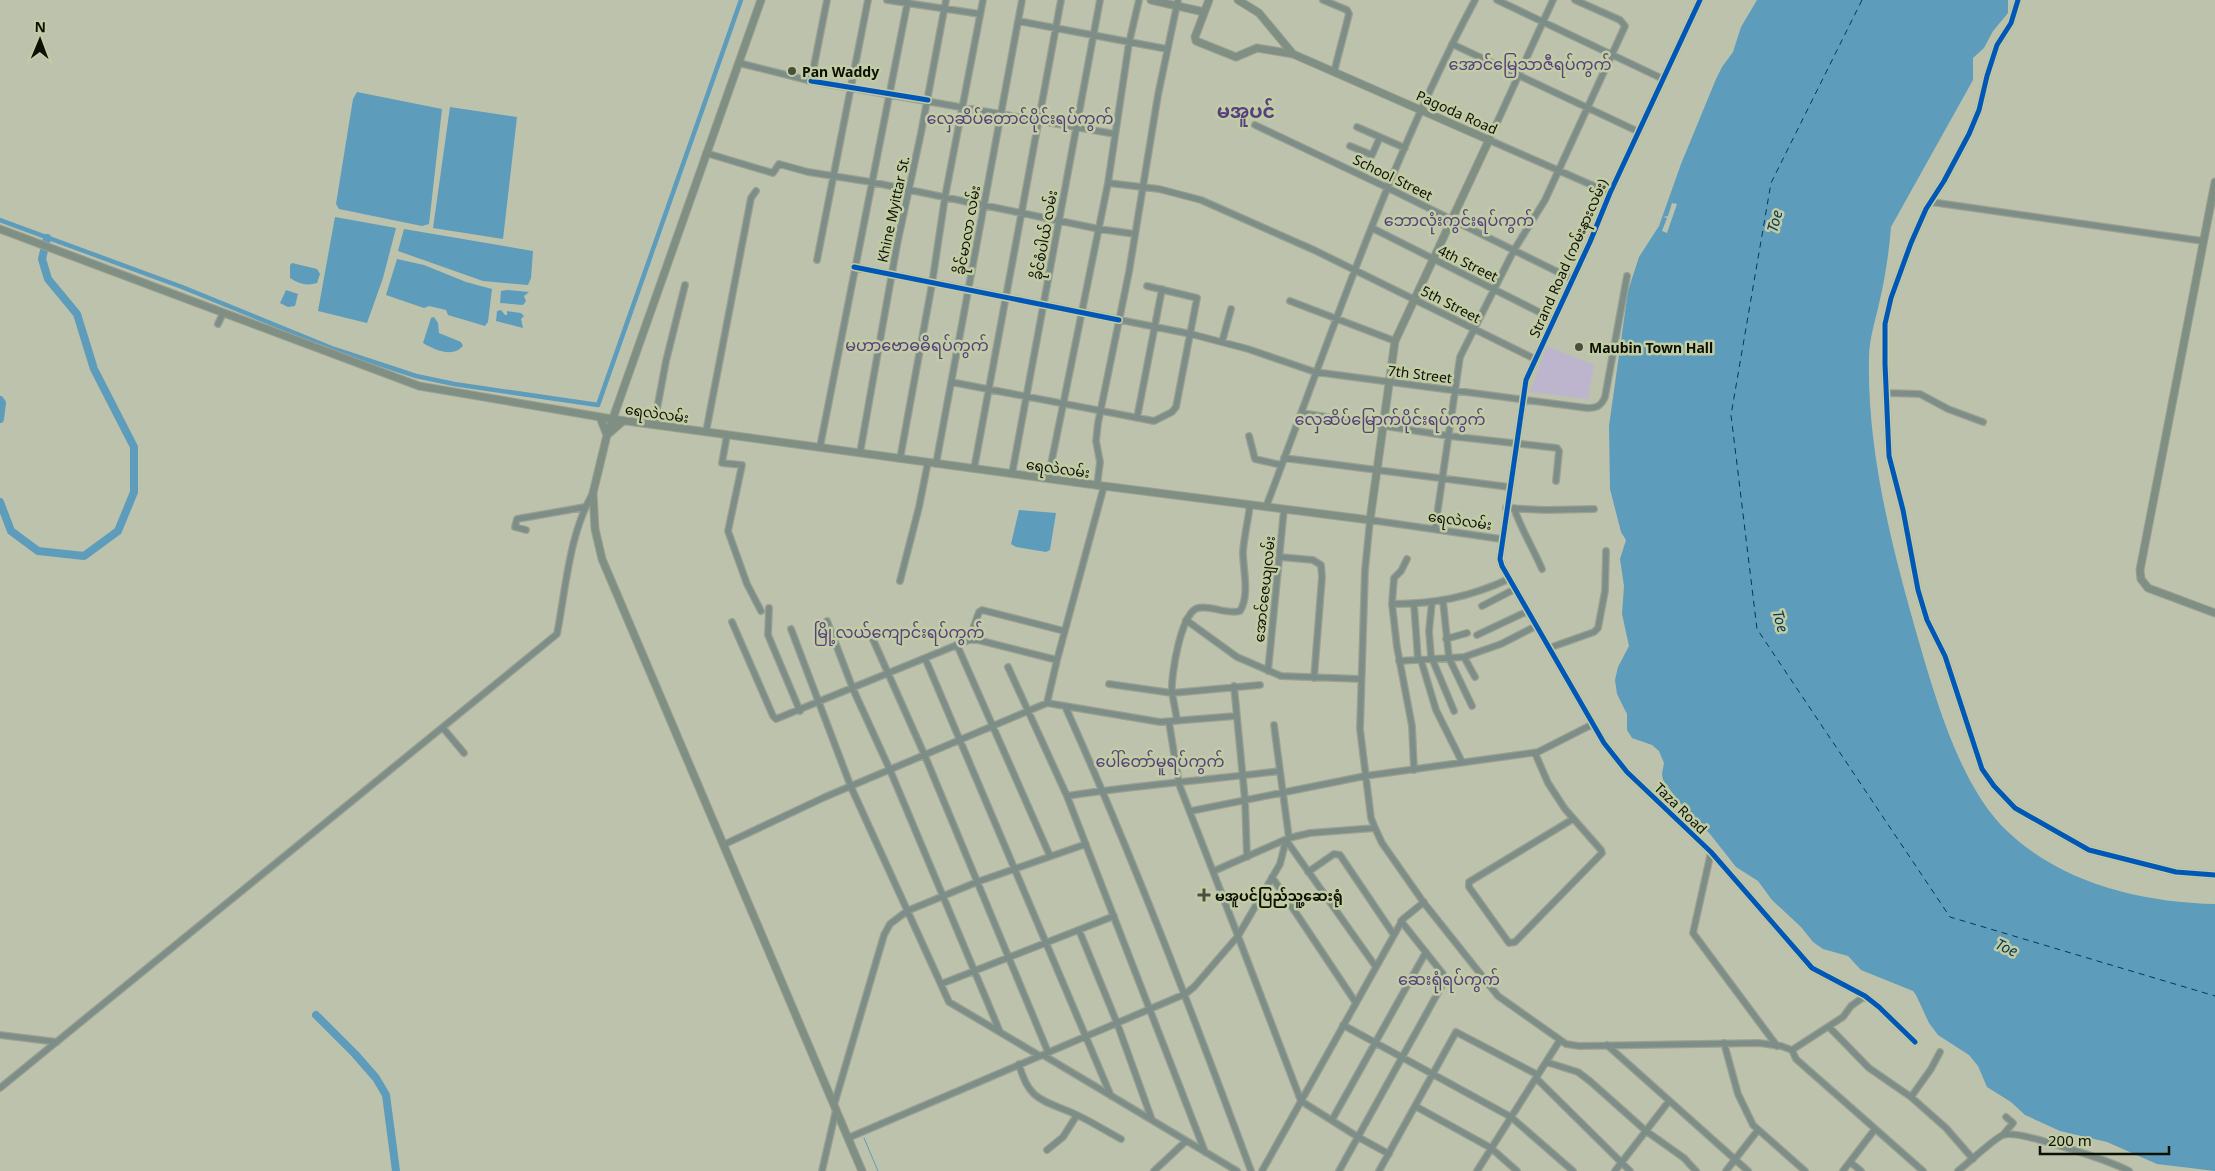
<svg xmlns="http://www.w3.org/2000/svg" width="2215" height="1171" viewBox="0 0 2215 1171" font-family="'Noto Sans','Noto Sans Myanmar',sans-serif">
<style>
.green{fill:#bdb4cd}
.water{fill:#5d9cbb}
.pier{fill:#bdc2ad}
.lines{fill:none;stroke-linecap:round;stroke-linejoin:round}
.stream{stroke:#5d9cbb;stroke-width:1}
.canal{stroke:#5d9cbb;stroke-width:4.5}
.river{stroke:#5d9cbb;stroke-width:8}
.ferry{stroke:#053853;stroke-width:1;stroke-dasharray:6 5;stroke-linecap:butt}
.minor-casing{stroke:#9ca090;stroke-width:8}
.major-casing{stroke:#9ca090;stroke-width:9}
.minor{stroke:#7c8e87;stroke-width:5.5}
.major{stroke:#808f84;stroke-width:7}
.cycleway-casing{stroke:#c1cba4;stroke-width:8}
.cycleway{stroke:#0057b8;stroke-width:5}
.poi-dot{fill:#4b4e3f;stroke:#c1cba4;stroke-width:2}
.labels{text-anchor:middle;dominant-baseline:central;stroke-width:5;stroke-linejoin:round;paint-order:stroke}
.poi-label{font-size:14px;font-weight:bold;fill:#0d1004;stroke:#c1cba4;text-anchor:start}
.street-label{font-size:14px;fill:#0d1004;stroke:#c1cba4}
.water-label{font-size:15px;font-style:italic;fill:#053853;stroke:#c1cba4}
.quarter-label{font-size:16px;fill:#56407d;stroke:#c1cba4}
.district-label{font-size:19px;font-weight:bold;fill:#56407d;stroke:#c1cba4}
</style>
<rect width="100%" height="100%" fill="#bdc2ad"/>
<path class="green" d="M1547,346L1594,365L1588,399L1530,392Z"/>
<path class="water" d="M1757,0H2008V13L1993,31L1984,48L1973,58V80L1891,227C1889,253 1885,278 1879,304C1875,322 1869,339 1869,358C1867,454 1893,551 1919,642C1937,703 1961,788 2008,832C2064,884 2141,902 2215,904V1171L2157,1164L2107,1142L2060,1131L2025,1115L2011,1102L1987,1087L1978,1066L1969,1055L1938,1035L1929,1023L1916,995L1913,991L1861,970L1848,956L1823,949L1813,942L1801,927L1772,900L1758,881L1736,867L1710,834L1679,802L1663,780L1662,774L1664,763L1659,751L1652,745L1632,738L1627,730V714L1617,694L1615,680L1618,667L1629,646L1622,614L1624,586L1620,559L1626,540L1621,532L1610,489L1609,426L1628,291L1639,257L1659,226L1681,164L1716,79L1722,67L1733,52L1741,27Z
M357,92L442,109L429,224L422,226L339,209L336,204L353,99Z
M450,107L517,117L503,239L433,228Z
M335,217L396,228L383,278L367,323L318,311Z
M404,229L533,251L531,278L528,285L483,281L398,251Z
M397,259L424,265L466,282L492,289L488,322L485,326L448,315L446,310L429,306L424,308L386,295Z
M292,263L317,269L320,274L317,283C307,286 299,284 290,278V265Z
M286,290L298,294L295,306L288,307L280,303Z
M507,290L529,292L524,296L526,301L523,305L500,303L501,291Z
M501,310L505,315H507V311L521,313L524,316L521,319L523,328L496,321L497,311Z
M434,317L438,323L439,333L461,342L463,346C452,358 435,350 423,343L431,318Z
M1019,510L1056,513L1050,550L1046,552L1016,547L1011,544Z"/>
<path class="pier" d="M1672,203L1677,204L1667,233L1662,231L1667,218L1663,217L1668,216Z"/>
<g class="lines">
<path class="stream" d="M864,1138L878,1171"/>
<path class="canal" d="M0,220L182,287L334,349L416,376L454,384L598,405L741,0"/>
<path class="river" d="M0,400L2,403L0,419
M0,502L11,531L38,551L84,556L118,531L134,492V447L94,369L77,314L48,279L42,259L47,238
M316,1015L355,1054L376,1078L386,1095L396,1171"/>
<path class="ferry" d="M1862,0L1771,183L1731,415L1757,629L1950,917L2215,996"/>
<g class="minor-casing">
<path id="minor" d="M887,0L980,14
M1323,0L1347,10L1349,14L1334,72
M1497,0L1663,79
M1553,0L1489,140L1610,193
M1700,0L1610,193L1590,242L1526,380L1500,559L1502,566L1604,743L1627,772L1711,852L1812,968L1865,996L1879,1007L1915,1042
M2018,0L2011,23L1997,45L1987,76L1979,110L1969,134L1944,181L1926,209L1911,243L1891,298L1885,324V364L1889,456L1903,510L1918,590L1927,620L1945,656L1982,769L1994,786L2015,808L2089,850L2176,872L2215,875
M1018,21L1167,49
M1452,44L1639,132
M739,63L811,81L1115,134
M811,81L827,0
M1255,125L1388,188L1572,279
M1357,127L1405,148
M1350,146L1372,155L1380,137
M706,153L773,173L779,164L808,172L871,182L1099,229L1135,234
M1108,183L1159,189L1201,200L1314,250L1535,359
M1931,202L2203,241
M1372,228L1553,319
M817,260L868,0
M854,267L1191,334L1248,349L1315,372L1587,408C1597,408 1601,406 1605,397L1627,276
M1290,301L1395,341
M218,324L223,313
M1222,342L1231,309
M951,382L1154,421L1172,412L1176,407L1197,298L1147,286
M1887,393L1920,394L1948,409L1983,422
M1301,413L1449,436L1557,448L1559,451L1556,481
M1137,418L1162,289
M654,425L666,361L685,285
M706,432L751,198L756,191
M727,435L722,463L742,465L728,531L747,584L761,611
M1249,436L1255,459L1281,465
M820,447L908,0
M860,453L897,245L921,133L946,0
M1284,458L1509,487
M900,459L932,284L945,197L983,0
M936,464L1022,0
M974,469L1061,0
M1012,474L1100,0
M1048,479L1108,183L1129,43L1139,0
M1097,486L1100,462L1096,441L1098,423L1129,272L1158,95L1178,0
M1266,507C1331,336 1389,161 1475,0
M1506,508L1546,510L1594,509
M1514,508C1521,529 1533,548 1542,569
M1435,529L1460,357L1514,250L1545,200L1625,26L1620,20L1575,0
M526,530L515,527L517,519L585,507
M1501,539L1370,520L1365,570L1360,729L1371,818L1375,828L1382,843L1424,903L1498,996L1566,1044L1579,1046L1759,1043L1781,1046L1792,1050L1796,1059L1923,1171
M1280,557L1313,560L1321,565L1322,577L1314,678
M1407,559L1401,571L1394,578L1392,604L1397,647L1412,726L1414,770
M900,581L919,507L928,462
M1443,601L1449,658L1472,706
M1432,602L1429,631L1431,656L1454,711
M1392,604C1435,604 1470,597 1509,579
M1414,604L1418,660
M1482,606L1515,589
M769,608L768,635L800,711
M1186,620L1237,657L1281,676L1361,679
M827,621L853,689L890,770L1000,1032
M732,622L773,716L776,719L969,640H978L1057,660
M791,629L851,787L949,1002L1040,1056
M871,635L925,756L1048,1052
M1477,635L1528,611
M1446,639L1467,633
M969,640L979,612L982,610L1064,631
M957,645L1050,856
M1549,648L1594,632L1598,628L1605,591L1606,551
M1464,657L1475,677
M925,658L1111,1096
M1421,660L1436,710L1462,762
M1399,661L1464,657L1501,644L1536,626
M1008,667L1067,796L1205,1152
M1268,671L1284,509
M1109,684L1172,693L1260,685
M1234,686L1245,800L1247,857
M1047,703L1057,660L1104,486
M1065,706C1134,859 1193,1015 1251,1171
M1177,721C1176,711 1173,701 1172,691C1171,675 1181,612 1198,608C1212,605 1226,615 1240,611C1250,595 1243,570 1243,552C1244,537 1248,521 1250,505
M1274,725L1280,771
M443,728L464,753
M1535,753L1548,783L1565,809L1601,850L1602,853L1515,942L1509,943L1469,887V882L1573,819
M1067,796C1137,785 1209,780 1280,771L1289,838
M1191,811L1365,776L1538,752L1593,724
M1286,840L1280,864L1238,936L1301,1101L1358,1137L1389,1154
M1286,840L1376,967
M723,845L825,797L1047,703L1160,722L1236,716
M1711,852L1693,933L1777,1046
M1214,871L1289,838L1310,833L1375,828
M1308,872L1334,854L1340,855L1394,935
M1272,877L1356,1003
M1079,930L1117,1023L1152,1120
M941,984L1114,916
M1343,1025L1511,1117L1573,1171
M1829,1027L1869,1068L1911,1097L1946,1128L1973,1159
M0,1035L57,1042
M1724,1043L1738,1094L1753,1125L1805,1171
M1607,1045L1748,1171
M1792,1050L1843,1017L1851,1006L1865,996
M1043,1055L1237,1171
M1546,1062L1578,1072L1591,1082L1646,1131L1684,1158L1696,1171
M1019,1064C1029,1103 1045,1100 1077,1115C1092,1122 1106,1131 1121,1139
M1536,1078L1630,1171
M0,1088L557,634C566,588 569,534 593,493
M1911,1097L1931,1069L1940,1052
M834,1105L884,935L890,924L907,911L977,882L1086,844
M1415,1106L1491,1148L1517,1171
M1332,1120L1426,952
M2003,1135L2013,1123L2006,1117
M848,1138L1185,994L1194,987L1238,936L1179,784L1169,722
M1047,1150L1063,1137L1077,1115
M1850,1162L1861,1171
M822,1171L836,1110
M1154,1171L1186,1141
M1262,1171L1403,919L1424,902
M1339,1171L1445,980L1443,974L1401,921
M1379,1171L1456,1032L1538,1075
M1477,1171L1560,1040
M1615,1171L1669,1101
M1726,1171L1758,1130
M1843,1171L1875,1129
M1958,1171C1967,1164 1996,1137 2003,1135C2018,1129 2112,1162 2129,1171"/>
</g>
<g class="major-casing">
<path id="major" d="M761,0L607,435L593,493L595,529L602,559L862,1171
M1151,0L1204,12
M1238,0L1259,13L1293,54
M2215,182L2140,570L2141,579L2148,588L2215,613
M0,229L419,386L612,419L1088,484L1370,520L1395,341L1489,140L1293,54L1257,48L1236,57L1196,41L1195,37L1209,0
M600,417L607,435L623,421"/>
</g>
<use href="#minor" class="minor"/>
<use href="#major" class="major"/>
<g class="cycleway-casing">
<path id="cycleway" d="M1700,0L1610,193L1590,242L1526,380L1500,559L1502,566L1604,743L1627,772L1711,852L1812,968L1865,996L1879,1007L1915,1042
M2018,0L2011,23L1997,45L1987,76L1979,110L1969,134L1944,181L1926,209L1911,243L1891,298L1885,324V364L1889,456L1903,510L1918,590L1927,620L1945,656L1982,769L1994,786L2015,808L2089,850L2176,872L2215,875
M811,81L928,100
M854,267L1119,320"/>
</g>
<use href="#cycleway" class="cycleway"/>
</g>
<g class="poi-dot">
<circle cx="792" cy="71" r="5"/>
<circle cx="1579" cy="347" r="5"/>
<path d="M1201.5 887.5h5v5h5v5h-5v5h-5v-5h-5v-5h5z"/>
</g>
<g class="labels">
<g class="poi-label">
<text x="802" y="71">Pan Waddy</text>
<text x="1589" y="347">Maubin Town Hall</text>
<text x="1215" y="895">မအူပင်ပြည်သူ့ဆေးရုံ</text>
</g>
<g class="street-label">
<text transform="translate(1457 112) rotate(24)">Pagoda Road</text>
<text transform="translate(1393 177) rotate(26)">School Street</text>
<text transform="translate(893 209) rotate(-78)">Khine Myittar St.</text>
<text transform="translate(967 230) rotate(-80)">ခိုင်မာလာ လမ်း</text>
<text transform="translate(1044 235) rotate(-80)">ခိုင်စံပါယ် လမ်း</text>
<text transform="translate(1568 258) rotate(-66)">Strand Road (ကမ်းနားလမ်း)</text>
<text transform="translate(1468 263) rotate(26)">4th Street</text>
<text transform="translate(1451 304) rotate(27)">5th Street</text>
<text transform="translate(1420 374) rotate(7)">7th Street</text>
<text transform="translate(657 413) rotate(8)">ရေလဲလမ်း</text>
<text transform="translate(1058 468) rotate(8)">ရေလဲလမ်း</text>
<text transform="translate(1460 520) rotate(8)">ရေလဲလမ်း</text>
<text transform="translate(1264 589) rotate(-84)">အောင်ဇေယျလမ်း</text>
<text transform="translate(1681 808) rotate(44)">Taza Road</text>
</g>
<g class="water-label">
<text transform="translate(1774 221) rotate(-75)">Toe</text>
<text transform="translate(1781 621) rotate(74)">Toe</text>
<text transform="translate(2007 947) rotate(25)">Toe</text>
</g>
<g class="quarter-label">
<text x="1530" y="64">အောင်မြေသာဇီရပ်ကွက်</text>
<text x="1020" y="118">လှေဆိပ်တောင်ပိုင်းရပ်ကွက်</text>
<text x="1459" y="220">ဘောလုံးကွင်းရပ်ကွက်</text>
<text x="917" y="345">မဟာဗောဓဓိရပ်ကွက်</text>
<text x="1390" y="419">လှေဆိပ်မြောက်ပိုင်းရပ်ကွက်</text>
<text x="899" y="632">မြို့လယ်ကျောင်းရပ်ကွက်</text>
<text x="1160" y="761">ပေါ်တော်မူရပ်ကွက်</text>
<text x="1449" y="979">ဆေးရုံရပ်ကွက်</text>
</g>
<g class="district-label">
<text x="1246" y="111">မအူပင်</text>
</g>
</g>
<g transform="translate(40 40) rotate(1)" stroke="#c1cba4" stroke-width="4" paint-order="stroke">
<path d="M0-4L9 19L0 12L-9 19Z" fill="#0d1004"/>
<text y="-8" font-size="14" font-weight="bold" text-anchor="middle" fill="#0d1004">N</text>
</g>
<path d="M2040 1146v8h129v-8" fill="none" stroke="#0d1004" stroke-width="2.5"/>
<text x="2048" y="1146" font-size="15" fill="#0d1004" stroke="#c1cba4" stroke-width="4" paint-order="stroke">200 m</text>
</svg>
